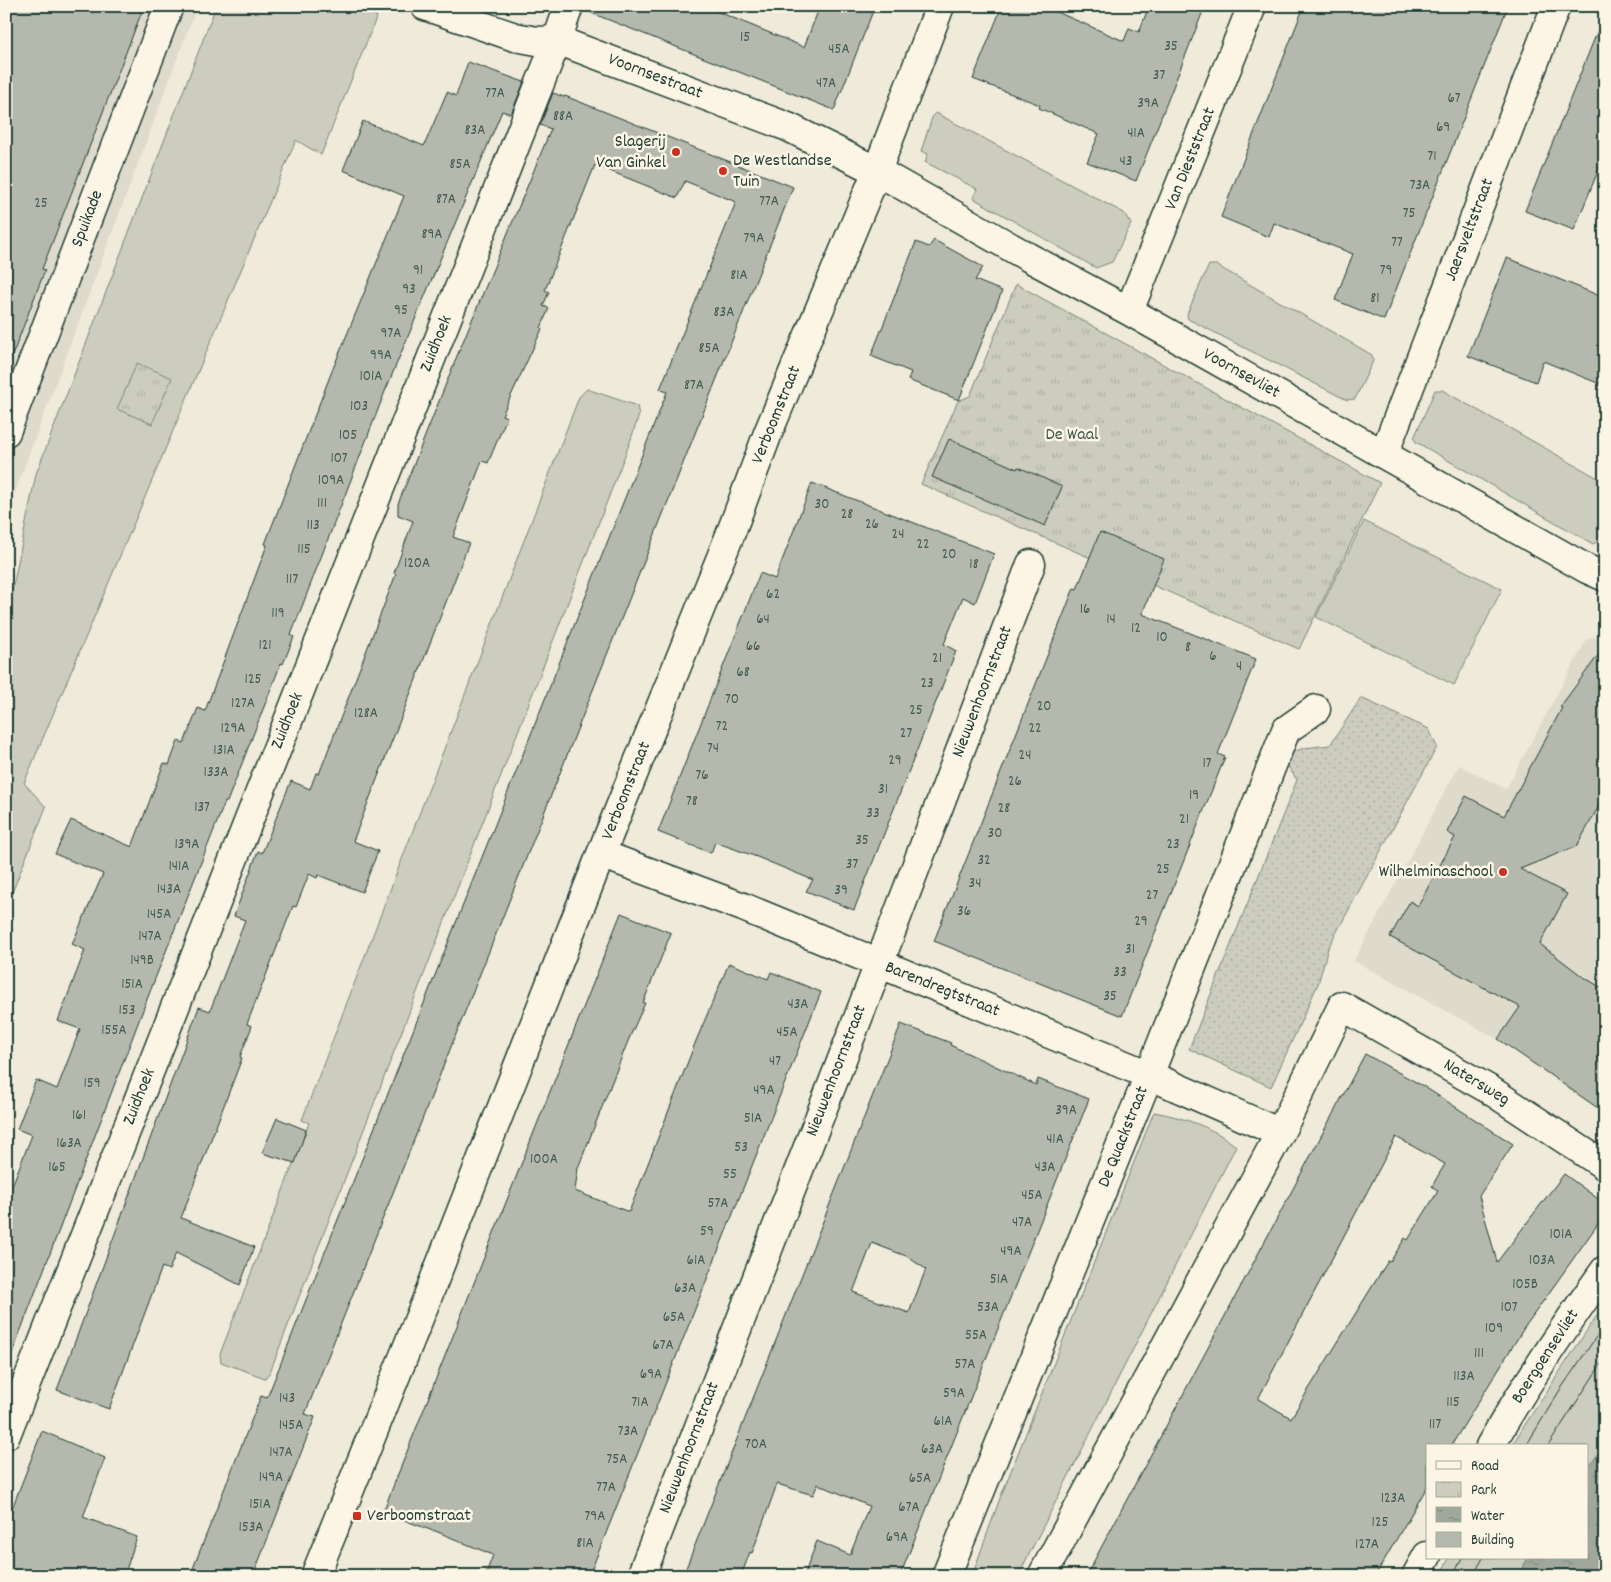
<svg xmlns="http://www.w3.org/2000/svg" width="1611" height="1582" viewBox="0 0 1611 1582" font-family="Dekko,sans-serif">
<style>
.built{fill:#dedbcc}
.grass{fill:#cccdbf;stroke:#76857a}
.park{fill:url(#park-tufts);stroke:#76857a}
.garden{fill:url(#garden-dots);stroke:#76857a}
.water{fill:url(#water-ripples);stroke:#6c7d71}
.building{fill:#b5b9ad;stroke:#1f3d34;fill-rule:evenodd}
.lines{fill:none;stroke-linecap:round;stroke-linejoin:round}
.minor-casing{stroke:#1f3d34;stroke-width:31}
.minor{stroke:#fcf5e5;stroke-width:28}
.tram{stroke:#1f3d34;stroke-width:1}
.poi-dot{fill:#c8321e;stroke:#fcf5e5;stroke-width:2}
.labels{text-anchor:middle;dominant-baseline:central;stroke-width:5;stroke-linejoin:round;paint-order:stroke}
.number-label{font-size:15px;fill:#445c52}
.street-label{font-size:18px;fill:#1f3d34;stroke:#fcf5e5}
.poi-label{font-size:18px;fill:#1f3d34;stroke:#fcf5e5;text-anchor:end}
.park-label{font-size:18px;fill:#425a50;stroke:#fcf5e5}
</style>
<defs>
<pattern id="park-tufts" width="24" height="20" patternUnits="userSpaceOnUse" patternTransform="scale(1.25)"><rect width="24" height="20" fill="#cccdbf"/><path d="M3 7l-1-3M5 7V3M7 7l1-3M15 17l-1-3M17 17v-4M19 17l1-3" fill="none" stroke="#afb1a5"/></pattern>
<pattern id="garden-dots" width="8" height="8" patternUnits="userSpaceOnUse" patternTransform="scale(1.25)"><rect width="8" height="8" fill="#cccdbf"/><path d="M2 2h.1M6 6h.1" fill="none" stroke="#afb1a5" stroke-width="1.8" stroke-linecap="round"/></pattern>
<pattern id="water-ripples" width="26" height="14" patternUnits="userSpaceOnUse" patternTransform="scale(1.25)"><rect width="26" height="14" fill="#9fa89a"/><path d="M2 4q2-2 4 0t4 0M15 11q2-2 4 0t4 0" fill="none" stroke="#818a7e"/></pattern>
</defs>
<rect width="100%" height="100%" fill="#efeada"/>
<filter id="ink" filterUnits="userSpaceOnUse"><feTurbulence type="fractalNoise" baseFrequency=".02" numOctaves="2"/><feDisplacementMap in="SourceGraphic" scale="10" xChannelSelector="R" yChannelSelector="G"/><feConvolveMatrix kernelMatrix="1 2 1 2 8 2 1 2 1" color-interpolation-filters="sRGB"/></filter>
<g filter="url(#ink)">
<path class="built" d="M6,6H197L6,516Z
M1594,637H1600L1605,640V992L1575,971L1549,966L1498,1039L1354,961L1459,765L1506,789L1587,639Z"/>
<path class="grass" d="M216,6H351L377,16L321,155L296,140L24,783L46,807L6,908V621L36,474Z
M936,113L1124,213L1131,224L1112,262L1096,268L973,198L977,189L925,162L928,154L921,151L933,115Z
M1209,265H1216L1372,355L1373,361L1355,399L1347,400L1188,319L1187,314Z
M587,389L637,406L639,415L630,442L270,1372L265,1378L221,1362L220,1354L309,1123L302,1120L579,397Z
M1435,390H1442L1605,482V521L1597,542L1593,544L1416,442L1414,438Z
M1364,521L1502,589L1454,685L1316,617Z
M1154,1112C1182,1117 1213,1127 1236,1146L1018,1576H972L999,1501Z
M1605,1303V1576H1440L1449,1558H1587V1446H1511Z"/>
<path class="park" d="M1016,284L1380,483L1299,649L921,484L958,401L970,396Z
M137,363L172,378L152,424L117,409Z"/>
<path class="garden" d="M1361,698L1429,729L1437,747L1328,948L1318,984L1271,1087L1189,1049L1297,780L1287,765L1291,753L1304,748L1330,745Z"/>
<path class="water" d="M1605,1445L1604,1576H1518L1528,1558H1587V1469Z"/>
<path class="building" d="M6,6H144L42,269L45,270L9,364H6Z
M584,6H704L804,47L820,6H875L834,110L584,10Z
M1002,6H1043L1124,41L1129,28L1139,32L1149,6H1205L1136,181L1087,162L1099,134L1039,108L1040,105L973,79Z
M1304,6H1508L1384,320L1335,300L1353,254L1274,223L1269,237L1221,217Z
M1604,15H1605V154L1574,230L1525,211Z
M468,62L524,82L511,114L502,111L384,394L291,635L294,637L283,664L281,663L241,766L227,802H225L151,989L9,1361L6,1360V1201L32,1135L17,1129L36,1080L57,1089L80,1029L58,1021L85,950L72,944L103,874L55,854L71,820L132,847L164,763L169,765L178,741L184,743L198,708L205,711L267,545L265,544L332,371L404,196L343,170L363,121L424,146L447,92L456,96Z
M553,93L564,97L565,96L793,187L305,1414L315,1417L253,1576H190L261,1396L267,1398L667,392L660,389L736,202L685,181L677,198L595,165L545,290L549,292L543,306L549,308L541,328L542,329L502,415L507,417L488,463L482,461L453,537L469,543L353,841L378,851L362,892L318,875L317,878L309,874L296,907L293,906L247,1024L252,1026L240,1057L242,1058L181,1218L254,1247L240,1285L176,1253L169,1270L162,1267L109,1409L57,1390L199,1007L210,1011L245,920L234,916L258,851L262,853L291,781L310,789L316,773L319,774L396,574L394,573L413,521L398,515V504L457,356L551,129L540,125Z
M934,240L983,267L975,280L1002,291L959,400L908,380L911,372L871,356L916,242L929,247Z
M1507,258L1605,298V386L1543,361L1536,382L1468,356Z
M949,439L1017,469L1018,467L1037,475L1062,487L1045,526L932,477Z
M812,483L994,554L975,603L963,597L944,644L956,651L854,910L806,891L813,880L757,857L715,842L711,853L658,832L760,573L775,579Z
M1100,532L1164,559L1142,614L1256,659L1218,754L1225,757L1122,1016L934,941L1074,588L1077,589Z
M1605,646V795L1577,846L1520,869L1567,894L1540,944L1582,976L1605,990V1113L1498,1039L1520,1007L1390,937L1410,901L1418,906L1455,837L1447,832L1466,796L1504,816L1562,708L1560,707Z
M621,913L671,933L643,1003H645L628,1041L578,1168L575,1191L629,1212L696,1041L729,963L768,979L771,972L821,992L589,1576H485L493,1555L433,1530V1531L383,1512Z
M901,1024L951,1043L950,1045L1036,1085L1038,1079L1089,1099L900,1576H804L817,1541L850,1555L869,1506L818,1484L813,1495L777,1484L752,1553L750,1552L741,1576H706L686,1568ZM872,1243L906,1256L926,1269L909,1313L853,1292Z
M1365,1054L1423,1086L1513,1144L1479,1196L1497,1262L1564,1174L1605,1204V1214L1524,1328L1451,1446H1427V1487L1375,1576H1086ZM1396,1137L1445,1164L1432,1186L1438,1191L1408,1240L1405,1238L1390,1262L1388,1261L1291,1418L1258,1399Z
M277,1118L306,1130L295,1163L262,1153Z
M42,1431L105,1458L83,1517L137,1537L124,1576H6V1524Z"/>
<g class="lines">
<g class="minor-casing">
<path id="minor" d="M425,6L515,37L537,41L557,40L788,127L877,171L1028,257L1129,311L1587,569L1605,577
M1129,311L1252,6
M6,432L169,6
M1384,454L1556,6
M601,854L743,907L1149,1075L1280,1133
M6,1435L557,40L569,6
M1490,1446C1525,1385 1564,1327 1605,1270
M315,1576L424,1306L601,854L730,535L768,433L877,171L940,6
M641,1576L879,964L1031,564
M946,1576L1149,1075L1286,730L1316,709
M1042,1576L1280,1133L1342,1006L1490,1090L1605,1166
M1416,1576L1427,1556"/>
</g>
<use href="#minor" class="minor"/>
<path class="tram" d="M1526,1446L1558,1393L1605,1324
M1548,1446L1605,1358
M1452,1576L1462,1558
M1473,1576L1483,1558"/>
</g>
</g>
<g class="poi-dot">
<circle cx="676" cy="152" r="5"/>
<circle cx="723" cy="171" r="5"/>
<circle cx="1503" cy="872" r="5"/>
<rect x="352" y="1511" width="10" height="10" rx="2.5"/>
</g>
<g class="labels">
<g class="number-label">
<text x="745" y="38">15</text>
<text x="1171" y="47">35</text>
<text x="839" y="50">45A</text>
<text x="1159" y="76">37</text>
<text x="826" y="84">47A</text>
<text x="495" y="94">77A</text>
<text x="1454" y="99">67</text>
<text x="1148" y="104">39A</text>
<text x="563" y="117">88A</text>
<text x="1443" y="128">69</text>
<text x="475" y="131">83A</text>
<text x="1136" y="134">41A</text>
<text x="1432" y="157">71</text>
<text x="1126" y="162">43</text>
<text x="460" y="165">85A</text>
<text x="1420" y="186">73A</text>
<text x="446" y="200">87A</text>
<text x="769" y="202">77A</text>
<text x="41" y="204">25</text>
<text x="1409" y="214">75</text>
<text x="432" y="235">89A</text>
<text x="754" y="239">79A</text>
<text x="1397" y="243">77</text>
<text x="418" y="271">91</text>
<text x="1386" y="271">79</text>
<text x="739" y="276">81A</text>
<text x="409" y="290">93</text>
<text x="1375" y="299">81</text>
<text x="401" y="311">95</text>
<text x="724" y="313">83A</text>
<text x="391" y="334">97A</text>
<text x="709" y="349">85A</text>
<text x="381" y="356">99A</text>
<text x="371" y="377">101A</text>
<text x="694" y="386">87A</text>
<text x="359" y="407">103</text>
<text x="348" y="436">105</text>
<text x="339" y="459">107</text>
<text x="331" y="481">109A</text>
<text x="322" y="504">111</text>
<text x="822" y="505">30</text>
<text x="847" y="515">28</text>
<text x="872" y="525">26</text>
<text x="313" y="526">113</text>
<text x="898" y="535">24</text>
<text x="923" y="545">22</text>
<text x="304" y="550">115</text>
<text x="949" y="555">20</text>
<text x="417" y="564">120A</text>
<text x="974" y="565">18</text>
<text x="292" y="580">117</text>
<text x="773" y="595">62</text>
<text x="1085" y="610">16</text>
<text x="278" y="614">119</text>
<text x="763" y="620">64</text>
<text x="1111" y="620">14</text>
<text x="1136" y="629">12</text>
<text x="1162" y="638">10</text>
<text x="265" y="646">121</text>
<text x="753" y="647">66</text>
<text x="1188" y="648">8</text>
<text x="1213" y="657">6</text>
<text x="937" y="659">21</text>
<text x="1239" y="667">4</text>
<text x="743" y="673">68</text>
<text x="253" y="680">125</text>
<text x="927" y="684">23</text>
<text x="732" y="700">70</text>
<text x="243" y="704">127A</text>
<text x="1044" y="707">20</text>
<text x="916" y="711">25</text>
<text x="366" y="714">128A</text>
<text x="722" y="727">72</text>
<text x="233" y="729">129A</text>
<text x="1035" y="729">22</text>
<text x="906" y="734">27</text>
<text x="713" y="749">74</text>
<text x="224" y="751">131A</text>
<text x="1025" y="756">24</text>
<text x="895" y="761">29</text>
<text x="1207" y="764">17</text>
<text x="216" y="773">133A</text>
<text x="702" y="776">76</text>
<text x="1015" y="782">26</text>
<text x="883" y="790">31</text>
<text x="1194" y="796">19</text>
<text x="692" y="802">78</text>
<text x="202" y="808">137</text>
<text x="1004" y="809">28</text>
<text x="873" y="814">33</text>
<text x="1184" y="820">21</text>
<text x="995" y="834">30</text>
<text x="862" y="841">35</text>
<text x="187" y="845">139A</text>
<text x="1173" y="845">23</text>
<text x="984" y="861">32</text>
<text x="852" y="865">37</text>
<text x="179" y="867">141A</text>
<text x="1163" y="870">25</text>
<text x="975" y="884">34</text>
<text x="169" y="890">143A</text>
<text x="841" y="891">39</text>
<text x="1152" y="896">27</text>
<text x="964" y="912">36</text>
<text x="159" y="915">145A</text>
<text x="1141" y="922">29</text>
<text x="150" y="937">147A</text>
<text x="1130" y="950">31</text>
<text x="142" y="961">149B</text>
<text x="1120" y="973">33</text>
<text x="132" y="985">151A</text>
<text x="1110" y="997">35</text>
<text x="798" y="1005">43A</text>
<text x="127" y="1011">153</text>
<text x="114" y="1031">155A</text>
<text x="787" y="1033">45A</text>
<text x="775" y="1062">47</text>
<text x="92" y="1084">159</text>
<text x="764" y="1091">49A</text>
<text x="1066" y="1111">39A</text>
<text x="79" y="1116">161</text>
<text x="753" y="1119">51A</text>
<text x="1055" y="1140">41A</text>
<text x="69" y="1144">163A</text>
<text x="741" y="1148">53</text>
<text x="544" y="1160">100A</text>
<text x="57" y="1168">165</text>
<text x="1045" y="1168">43A</text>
<text x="730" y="1175">55</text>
<text x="1032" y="1196">45A</text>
<text x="718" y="1204">57A</text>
<text x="1022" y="1223">47A</text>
<text x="707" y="1232">59</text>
<text x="1561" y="1235">101A</text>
<text x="1011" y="1252">49A</text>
<text x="696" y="1261">61A</text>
<text x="1542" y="1261">103A</text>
<text x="999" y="1280">51A</text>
<text x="1525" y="1285">105B</text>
<text x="685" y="1289">63A</text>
<text x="988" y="1308">53A</text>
<text x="1509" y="1308">107</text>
<text x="674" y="1318">65A</text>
<text x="1494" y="1329">109</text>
<text x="976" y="1336">55A</text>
<text x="663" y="1346">67A</text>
<text x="1479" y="1354">111</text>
<text x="965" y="1365">57A</text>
<text x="651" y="1375">69A</text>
<text x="1464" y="1377">113A</text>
<text x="954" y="1394">59A</text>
<text x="287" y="1399">143</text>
<text x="640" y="1403">71A</text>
<text x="1453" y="1403">115</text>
<text x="943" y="1422">61A</text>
<text x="1435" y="1425">117</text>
<text x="291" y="1426">145A</text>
<text x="628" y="1432">73A</text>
<text x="756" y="1445">70A</text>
<text x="932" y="1450">63A</text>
<text x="281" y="1453">147A</text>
<text x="617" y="1460">75A</text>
<text x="271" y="1478">149A</text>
<text x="920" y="1479">65A</text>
<text x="606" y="1488">77A</text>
<text x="1393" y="1499">123A</text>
<text x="260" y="1505">151A</text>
<text x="909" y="1508">67A</text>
<text x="595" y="1517">79A</text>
<text x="1380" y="1523">125</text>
<text x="251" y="1528">153A</text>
<text x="897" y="1538">69A</text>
<text x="585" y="1544">81A</text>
<text x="1367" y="1545">127A</text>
</g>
<g class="street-label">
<text transform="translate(655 77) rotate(21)">Voornsestraat</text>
<text transform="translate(1191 159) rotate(-68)">Van Dieststraat</text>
<text transform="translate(88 219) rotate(-69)">Spuikade</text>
<text transform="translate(1470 230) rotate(-69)">Jaersveltstraat</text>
<text transform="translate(437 344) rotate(-68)">Zuidhoek</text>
<text transform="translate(1241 374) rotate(29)">Voornsevliet</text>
<text transform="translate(777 415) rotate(-68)">Verboomstraat</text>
<text transform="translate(983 692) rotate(-69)">Nieuwenhoornstraat</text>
<text transform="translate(288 721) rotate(-68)">Zuidhoek</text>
<text transform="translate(627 791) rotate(-68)">Verboomstraat</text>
<text transform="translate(942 990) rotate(22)">Barendregtstraat</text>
<text transform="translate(837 1071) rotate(-69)">Nieuwenhoornstraat</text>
<text transform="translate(1476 1083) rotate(31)">Natersweg</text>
<text transform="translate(140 1097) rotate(-68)">Zuidhoek</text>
<text transform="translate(1124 1137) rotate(-68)">De Quackstraat</text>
<text transform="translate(1546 1357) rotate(-57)">Boergoensevliet</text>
<text transform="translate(690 1448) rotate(-69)">Nieuwenhoornstraat</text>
</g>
<g class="poi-label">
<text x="666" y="142">Slagerij<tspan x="666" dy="21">Van Ginkel</tspan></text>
<text x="733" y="161" text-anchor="start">De Westlandse<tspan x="733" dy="21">Tuin</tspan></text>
<text x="1493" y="872">Wilhelminaschool</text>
<text x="367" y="1516" text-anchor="start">Verboomstraat</text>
</g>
<g class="park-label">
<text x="1072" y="435">De Waal</text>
</g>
</g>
<rect width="1611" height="1582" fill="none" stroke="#fcf5e5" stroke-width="25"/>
<rect x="12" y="12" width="1586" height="1557" fill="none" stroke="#1f3d34" stroke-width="2" filter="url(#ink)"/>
<rect x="1426" y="1444" width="162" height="115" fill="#fcf5e5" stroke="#a4ab9e"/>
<rect x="1436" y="1461" width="25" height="8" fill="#fcf5e5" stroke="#a4ab9e"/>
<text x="1471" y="1470" font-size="15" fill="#1f3d34">Road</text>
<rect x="1436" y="1482" width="25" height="15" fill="url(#park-tufts)" stroke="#a4ab9e"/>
<text x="1471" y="1494" font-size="15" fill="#1f3d34">Park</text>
<rect x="1436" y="1507" width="25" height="15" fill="url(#water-ripples)" stroke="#a4ab9e"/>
<text x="1471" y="1520" font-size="15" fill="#1f3d34">Water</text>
<rect x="1436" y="1532" width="25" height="15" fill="#b5b9ad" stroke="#a4ab9e"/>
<text x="1471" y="1544" font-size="15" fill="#1f3d34">Building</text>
</svg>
